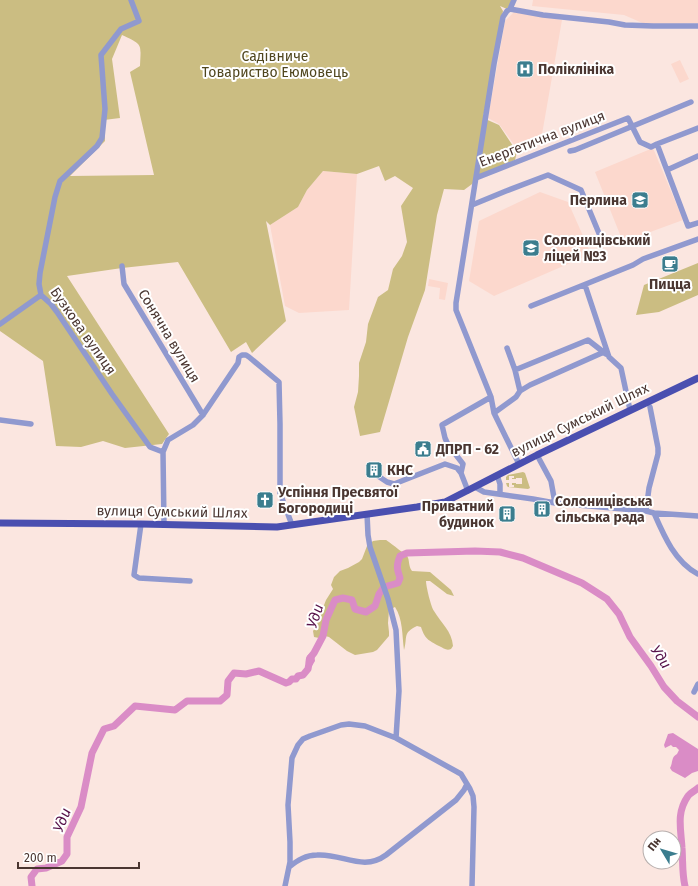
<svg xmlns="http://www.w3.org/2000/svg" width="698" height="886" viewBox="0 0 698 886" font-family="'Fira Sans',sans-serif">
<style>
.built{fill:#fcd8cd}
.green{fill:#cbbd82;fill-rule:evenodd}
.water{fill:#da8cc6}
.lines{fill:none;stroke-linecap:round;stroke-linejoin:round}
.river{stroke:#da8cc6;stroke-width:7}
.minor{stroke:#9099cf;stroke-width:5.5}
.major{stroke:#4a4fb0;stroke-width:7}
.labels{text-anchor:middle;dominant-baseline:central;stroke-width:4;stroke-linejoin:round;paint-order:stroke}
.park-label{font-size:14px;fill:#50461e;stroke:#fff}
.poi-label{font-size:14px;font-weight:bold;fill:#4a3631;stroke:#fff;text-anchor:start}
.street-label{font-size:14px;fill:#4a3631;stroke:#fff}
.water-label{font-size:15px;font-style:italic;fill:#57134a;stroke:#fff}
</style>
<rect width="100%" height="100%" fill="#fbe6e0"/>
<path class="built" d="M533,0H698V23L647,25L624,15L532,6Z
M514,12L562,20L541,140L518,150L499,124L488,118L505,21Z
M680,60L689,79L680,83L671,64Z
M653,148L683,220L623,242L595,172Z
M323,171L357,174L349,310L299,313L285,306L270,225L298,207L307,190Z
M540,192L568,202L591,254L494,296L469,281L479,221Z
M429,279L448,283L445,300L439,299L440,288L428,286Z"/>
<path class="green" d="M0,0H513L507,9L500,6L503,11L483,118L499,125L517,152L515,160L487,173L464,190L444,189L437,215L425,290L408,337L380,432L360,436L354,407L358,392L359,376V363L366,342L368,324L378,297L388,290L393,269L402,256L407,242L401,206L413,188L395,176L385,181L379,166L357,174L323,171L307,190L298,207L270,225L266,221L286,321L252,353L246,342L231,352L178,262L122,268L67,276L169,434L162,444L125,448L103,441L81,447L56,446L43,361L0,331ZM122,35C143,45 141,43 140,66L130,72L154,175L70,176L105,141L104,120L120,118L112,59Z
M698,263V295L659,312L636,315L644,285Z
M523,472L525,473L530,488L528,489L508,487L507,486L506,483H509V487H514V485H512V483H516V484H522V478H516V479H512V478H514V476H509V480H506V477L508,475Z
M380,540C382,540 384,540 386,540C388,541 406,555 407,556C410,560 408,566 412,571L430,572L451,590L454,596L447,594L430,581H426C426,586 431,607 434,611C441,623 452,631 453,646L451,649C446,651 444,648 439,646C428,640 425,639 421,627L417,626C402,633 408,637 404,650C402,635 403,619 395,607L389,610L388,623L389,632V636L377,650L373,652L355,655L347,651L329,637L325,636L319,638L314,637L313,631L315,628L326,600L333,589L331,585L334,577L340,571L348,568L359,562L362,559L367,546L373,541Z"/>
<path class="water" d="M312,652L314,653L315,661L312,666H310L306,665C305,659 306,655 312,652Z
M673,733L698,749V771L692,773L685,778L672,771L670,768C673,763 671,757 677,754L679,750L676,747H673L671,745L665,748L664,745L668,734Z"/>
<g class="lines">
<path class="river" d="M32,886L31,877L37,869L46,868L62,861L67,854V837L81,807L92,753L104,729L114,726L135,706L175,710L187,701H220L227,695L228,681L234,673L246,674L259,671L286,683L289,682L292,679H296L298,676L303,675L308,669L310,658L314,653L323,636L326,620L335,600L343,598L352,600L355,609L366,612L375,606L379,594L384,587L398,583L400,578C397,569 396,566 400,556L407,553L475,551L500,552L523,558L582,583L607,599L619,614L630,637L651,666L664,687L677,701L698,717
M685,886C682,874 683,861 682,848C681,829 676,813 688,796C690,793 695,791 698,788"/>
<path class="minor" d="M131,0L139,21L121,29L101,55L105,109L102,138L97,146L60,181L55,197L40,273L39,284L41,295L51,304L57,312L112,394L150,447L163,452
M514,0L510,9L507,11L503,17L494,64L456,303V310L491,397L494,413L519,464
M510,9L543,15L609,22L625,25L653,26H698
M657,144L698,128
M570,151L575,150L691,102
M667,170L698,156
M476,178L628,118L640,142L651,147L657,144L688,226L698,223
M472,205L506,191L548,175L581,190L603,243
M122,266L124,284L203,415
M585,285L609,357L621,368L630,410
M531,306L586,284L633,265L643,259L698,239
M0,324L41,295
M507,348L515,370L520,391
M515,370L588,340L606,354
M494,413L516,397L520,391L530,385L604,352
M0,420L31,424
M537,455L551,481L555,503
M461,473L463,464L453,451L450,449L445,438L442,425L491,397
M497,475L500,484V493
M378,476L387,482L394,484L445,464L457,468L461,473L468,491
M475,487L484,492L533,499L555,503L646,511L654,513L698,516
M646,511L649,488L658,454V448L650,407
M654,513C664,536 675,562 698,574
M367,514L368,535L370,547L388,599L396,630L399,691L396,738
M141,524L134,575L139,578L190,581
M164,524L163,452L168,440L193,425L203,415L238,363L239,357L242,355H246L249,357L279,382L280,424V493L292,525
M694,692L698,684
M289,867C298,860 306,855 317,855C342,853 363,872 386,855L456,800L464,790L467,784
M285,886L290,862V842L288,805L292,758L298,745L303,739L310,736L341,725L349,724L365,726L396,738L461,774L470,789L473,796L474,807L472,886"/>
<path class="major" d="M0,523L141,524L277,527L417,507L445,502L537,455L698,378"/>
</g>
<defs>
<g id="hospital-square" transform="scale(0.9)"><rect x="-9" y="-9" width="18" height="18" rx="4" fill="#3b7d8e" stroke="#fff"/><path d="M-5-5h3v3.5h4V-5h3V5h-3V1.5h-4V5h-3Z" fill="#fff"/></g>
<g id="school-square" transform="scale(0.9)"><rect x="-9" y="-9" width="18" height="18" rx="4" fill="#3b7d8e" stroke="#fff"/><path d="M0-5L7-2L0 1L-7-2ZM-4 1L0 2.5L4 1V4Q0 6-4 4Z" fill="#fff"/></g>
<g id="cafe-square" transform="scale(0.9)"><rect x="-9" y="-9" width="18" height="18" rx="4" fill="#3b7d8e" stroke="#fff"/><path d="M-5.5-4.5H6V0H3Q3 3.5 0 3.5H-2.5Q-5.5 3.5-5.5 0ZM3-3.2v2h1.7v-2ZM-6 4.5H4V6H-6Z" fill="#fff"/></g>
<g id="civic-square" transform="scale(0.9)"><rect x="-9" y="-9" width="18" height="18" rx="4" fill="#3b7d8e" stroke="#fff"/><path d="M-.6-6.5H3V-4.5H.6V-3L4-1V1h2V6H-6V1h2V-1L-.6-3ZM-1.2 2.5V6h2.4V2.5Z" fill="#fff"/></g>
<g id="building-square" transform="scale(0.9)"><rect x="-9" y="-9" width="18" height="18" rx="4" fill="#3b7d8e" stroke="#fff"/><path d="M-4-6H4V6H1V3H-1V6H-4ZM-2.5-4.3h1.7v1.8h-1.7ZM.8-4.3h1.7v1.8H.8ZM-2.5-1h1.7V.8h-1.7ZM.8-1h1.7V.8H.8Z" fill="#fff"/></g>
<g id="church-square" transform="scale(0.9)"><rect x="-9" y="-9" width="18" height="18" rx="4" fill="#3b7d8e" stroke="#fff"/><path d="M-1.2-6h2.4v3.5h3.3v2.4h-3.3V6h-2.4V-.1h-3.3v-2.4h3.3Z" fill="#fff"/></g>
</defs>
<g fill-rule="evenodd">
<use href="#hospital-square" x="525" y="69"/>
<use href="#school-square" x="640" y="200"/>
<use href="#school-square" x="531" y="248"/>
<use href="#cafe-square" x="670" y="264"/>
<use href="#civic-square" x="423" y="449"/>
<use href="#building-square" x="374" y="470"/>
<use href="#church-square" x="265" y="500"/>
<use href="#building-square" x="542" y="509"/>
<use href="#building-square" x="507" y="514"/>
</g>
<g class="labels">
<g class="park-label">
<text x="275" y="56">Садівниче<tspan x="275" dy="16">Товариство Еюмовець</tspan></text>
</g>
<g class="poi-label">
<text x="538" y="69">Поліклініка</text>
<text x="627" y="200" text-anchor="end">Перлина</text>
<text x="544" y="240">Солоницівський<tspan x="544" dy="16">ліцей №3</tspan></text>
<text x="670" y="284" text-anchor="middle">Пицца</text>
<text x="436" y="449">ДПРП - 62</text>
<text x="387" y="470">КНС</text>
<text x="278" y="492">Успіння Пресвятої<tspan x="278" dy="16">Богородиці</tspan></text>
<text x="555" y="501">Солоницівська<tspan x="555" dy="16">сільська рада</tspan></text>
<text x="494" y="506" text-anchor="end">Приватний<tspan x="494" dy="16">будинок</tspan></text>
</g>
<g class="street-label">
<text transform="translate(542 139) rotate(-21)">Енергетична вулиця</text>
<text transform="translate(83 331) rotate(55)">Бузкова вулиця</text>
<text transform="translate(169 336) rotate(59)">Сонячна вулиця</text>
<text transform="translate(580 420) rotate(-26)">вулиця Сумський Шлях</text>
<text transform="translate(172 512) rotate(1)">вулиця Сумський Шлях</text>
</g>
<g class="water-label">
<text transform="translate(315 616) rotate(-72)">Уди</text>
<text transform="translate(661 657) rotate(57)">Уди</text>
<text transform="translate(62 820) rotate(-68)">Уди</text>
</g>
</g>
<g transform="translate(662 850) rotate(308)"><circle r="19" fill="#ffffff" stroke="#b7afad"/>
<path d="M0-3L7 15L0 10L-7 15Z" fill="#3b7d8e"/>
<text y="-6" font-size="11" font-weight="bold" text-anchor="middle" fill="#4a3631">Пн</text>
</g>
<path d="M18 862v6h121v-6" fill="none" stroke="#4a3631" stroke-width="2"/>
<text x="24" y="862" font-size="12" fill="#4a3631" stroke="#ffffff" stroke-width="3" paint-order="stroke">200 m</text>
</svg>
